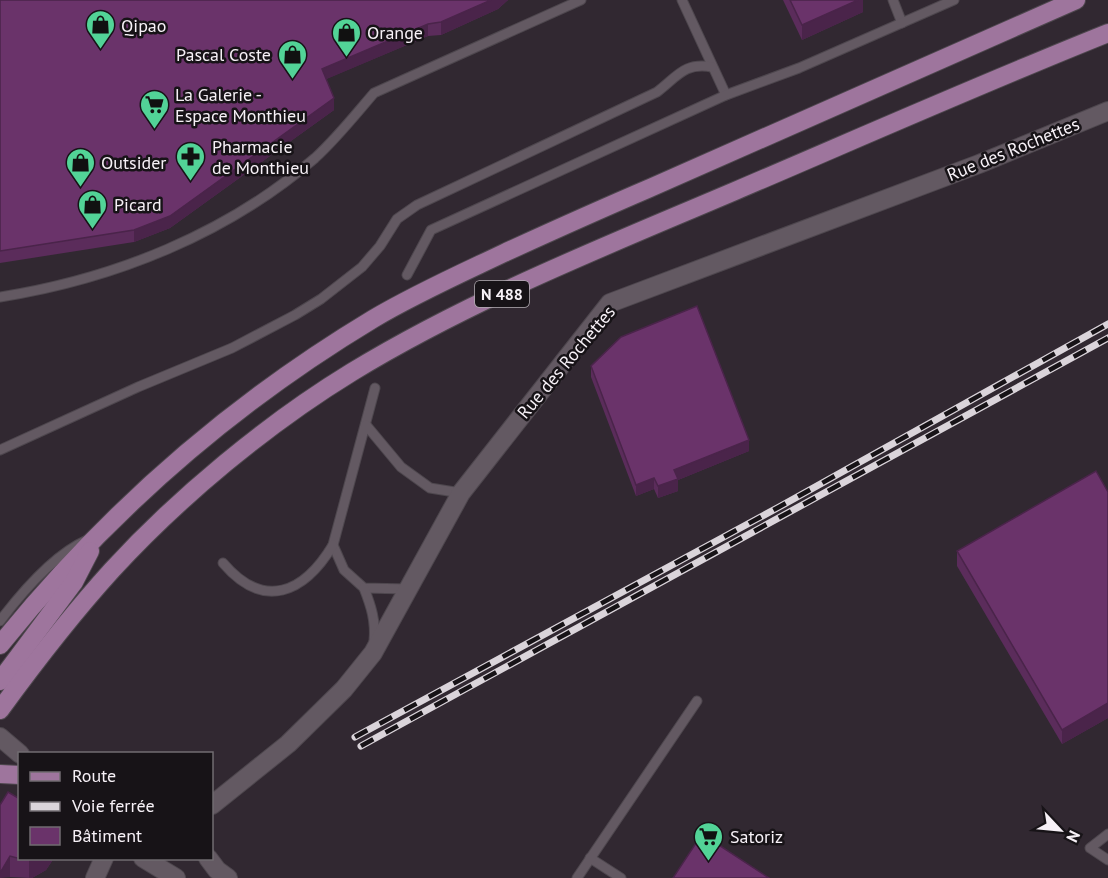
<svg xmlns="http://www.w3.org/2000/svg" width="1108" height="878" font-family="'PT Sans',sans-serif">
	<rect width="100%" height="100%" fill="#312831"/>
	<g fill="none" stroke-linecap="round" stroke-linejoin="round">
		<defs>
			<g id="service">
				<path d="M682 0 726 95"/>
				<path d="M893 0 902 23"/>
				<path d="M407 275 431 230 726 95 799 68 954 0"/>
				<path d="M0 297C114 279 227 234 315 158 336 139 355 115 374 93L581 0"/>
				<path d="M375 388 333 545 344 570 364 588 408 589"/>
				<path d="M366 425 401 467 430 488 461 493"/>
				<path d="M0 450 138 387 232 348 295 315 321 299 362 267 380 246 397 219 417 205 657 92C677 77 684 62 712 67"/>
				<path d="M223 563C264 611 304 593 333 545"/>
				<path d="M364 588C371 606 376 621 374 641"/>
				<path d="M0 621C22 592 53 555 87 540"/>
				<path d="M1108 834 1090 848 1108 860"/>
				<path d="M590 858 621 878"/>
				<path d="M577 878 697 701"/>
			</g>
			<g id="minor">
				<path d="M212 805 288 744 344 689 373 653 461 493 610 303 979 164 1108 111"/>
				<path d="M208 858 217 870 228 878"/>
				<path d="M95 878 104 858"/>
			</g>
			<g id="secondary">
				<path d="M0 737 20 754"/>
				<path d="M143 858 176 878"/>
			</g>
			<g id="primary">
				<path d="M0 645C104 516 230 405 373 319 415 294 460 274 504 253 552 231 601 209 650 188 792 125 934 62 1076 0"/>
				<path d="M0 681 74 582 90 551"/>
				<path d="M0 710C35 662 72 614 112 570 179 497 267 424 352 372 472 299 606 246 735 191 859 138 983 83 1108 33"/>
				<path d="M0 774 20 775"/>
			</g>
		</defs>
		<!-- service casing -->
		<use href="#service" stroke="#4e474e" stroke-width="11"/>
		<!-- minor casing -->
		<use href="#minor" stroke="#4e474e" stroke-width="20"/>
		<!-- secondary casing -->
		<use href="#secondary" stroke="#4e474e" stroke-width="20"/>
		<!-- primary casing -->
		<use href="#primary" stroke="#4e474e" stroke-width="20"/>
		<!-- service -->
		<use href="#service" stroke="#635962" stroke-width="9"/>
		<!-- minor -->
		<use href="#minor" stroke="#635962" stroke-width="18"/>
		<!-- secondary -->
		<use href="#secondary" stroke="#635962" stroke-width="18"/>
		<!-- primary -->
		<use href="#primary" stroke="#9e759d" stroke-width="18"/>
		<defs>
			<g id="rail">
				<path d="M355 737 779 507 1108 324"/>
				<path d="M361 746 1108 338"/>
			</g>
		</defs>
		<!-- rail casing -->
		<use href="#rail" stroke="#dad4da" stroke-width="7"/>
		<!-- rail -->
		<use href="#rail" stroke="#171317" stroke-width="4.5" stroke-dasharray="14" stroke-linecap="butt"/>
	</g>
	<!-- wall -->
	<g fill="#5b2c5b">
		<path d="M0 0H508L498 9 441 35 428 36 326 79 334 110 170 228 134 242 0 263Z"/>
		<path d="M783 0H863V12L802 40Z"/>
		<path d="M591 366 749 451 678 480V491L658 498 654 489 636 496 591 377Z"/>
		<path d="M1108 492V718L1062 744 957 566V551Z"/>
		<path d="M0 805 52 858V861L46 870 32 878 10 877Z"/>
	</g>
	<!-- shaded-wall -->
	<g fill="#4a244a">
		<path d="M491 0H508L498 9 441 35V22Z"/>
		<path d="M858 0H863V12L802 40V25Z"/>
		<path d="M428 24V36L322 81V69Z"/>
		<path d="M334 98V110L170 228 134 242V230Z"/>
		<path d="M749 440V451L678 480V491L658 498V486L674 470Z"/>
		<path d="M654 478V489L636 496V485Z"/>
		<path d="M1108 703V718L1062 744V730Z"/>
		<path d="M10 856V877L0 878V873Z"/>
		<path d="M29 858H52V861L46 870 32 878H29Z"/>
	</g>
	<!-- building -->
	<g fill="#6a336a" stroke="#4a244a" stroke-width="1.5">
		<path d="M0 0H491L441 22 428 24 322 69 334 98 170 216 134 230 0 251Z"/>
		<path d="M790 0H858L802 25Z"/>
		<path d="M697 306 749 440 674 470 678 479 658 486 654 478 636 485 591 366 621 337Z"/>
		<path d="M1096 471 1108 492V703L1062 730 957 551Z"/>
		<path d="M8 792 20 799V858H27L21 859 10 856 0 873V805Z"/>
		<path d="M702 834 769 878H673Z"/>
	</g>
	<!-- icons -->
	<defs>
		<symbol id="shop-pin" viewBox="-11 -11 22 30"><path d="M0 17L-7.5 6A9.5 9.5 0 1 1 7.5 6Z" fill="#52d397" stroke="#171317"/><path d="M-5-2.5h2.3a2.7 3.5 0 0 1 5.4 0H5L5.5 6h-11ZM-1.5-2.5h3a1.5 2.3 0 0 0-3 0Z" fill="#111"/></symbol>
		<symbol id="supermarket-pin" viewBox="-11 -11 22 30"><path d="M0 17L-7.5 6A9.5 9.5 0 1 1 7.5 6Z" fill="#52d397" stroke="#171317"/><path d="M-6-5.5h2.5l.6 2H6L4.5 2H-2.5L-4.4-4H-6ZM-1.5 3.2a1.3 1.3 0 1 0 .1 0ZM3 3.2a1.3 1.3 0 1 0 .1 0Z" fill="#111"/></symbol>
		<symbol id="pharmacy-pin" viewBox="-11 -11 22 30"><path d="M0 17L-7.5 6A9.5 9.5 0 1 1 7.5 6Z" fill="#52d397" stroke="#171317"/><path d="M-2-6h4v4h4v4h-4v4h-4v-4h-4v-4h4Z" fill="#111"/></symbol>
	</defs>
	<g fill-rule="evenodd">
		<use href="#shop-pin" x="84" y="8" width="33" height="45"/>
		<use href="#shop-pin" x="330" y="16" width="33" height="45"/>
		<use href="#shop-pin" x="276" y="38" width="33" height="45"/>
		<use href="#supermarket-pin" x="138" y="88" width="33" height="45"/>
		<use href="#pharmacy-pin" x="174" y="140" width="33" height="45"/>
		<use href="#shop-pin" x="64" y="146" width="33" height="45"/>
		<use href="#shop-pin" x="76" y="188" width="33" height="45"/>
		<use href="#supermarket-pin" x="692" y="820" width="33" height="45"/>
	</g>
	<g text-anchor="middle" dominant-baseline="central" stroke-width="5" stroke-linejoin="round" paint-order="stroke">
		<!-- shield labels -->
		<rect fill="#171317" stroke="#b4aeb4" stroke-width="1.5" x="475" y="281" width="54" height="26" rx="4.5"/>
		<g font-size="16" font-weight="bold" fill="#f7f1f7">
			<text x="502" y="294">N 488</text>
		</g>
		<!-- poi labels -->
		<g font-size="18" fill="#f7f1f7" stroke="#171317" text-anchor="start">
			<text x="121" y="25">Qipao</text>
			<text x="367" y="32">Orange</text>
			<text x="271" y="54" text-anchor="end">Pascal Coste</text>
			<text x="175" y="94">La Galerie -<tspan x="175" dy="21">Espace Monthieu</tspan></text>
			<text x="212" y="146">Pharmacie<tspan x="212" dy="21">de Monthieu</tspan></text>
			<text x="101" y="162">Outsider</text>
			<text x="114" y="204">Picard</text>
			<text x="730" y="836">Satoriz</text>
		</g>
		<!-- street labels -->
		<g font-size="18" fill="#f7f1f7" stroke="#171317">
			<text transform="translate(1013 149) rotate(-22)">Rue des Rochettes</text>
			<text transform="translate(566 362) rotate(-50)">Rue des Rochettes</text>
		</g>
	</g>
	<!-- legend -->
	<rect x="18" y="752" width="195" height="108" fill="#171317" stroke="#716c71" stroke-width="1.5"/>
	<rect x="30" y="772" width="30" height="9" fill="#9e759d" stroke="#716c71" stroke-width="1.5"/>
	<text x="72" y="782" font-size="18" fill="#f7f1f7">Route</text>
	<rect x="30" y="802" width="30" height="9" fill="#dad4da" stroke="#716c71" stroke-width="1.5"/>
	<text x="72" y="812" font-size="18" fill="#f7f1f7">Voie ferrée</text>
	<rect x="30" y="827" width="30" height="18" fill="#6a336a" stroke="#716c71" stroke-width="1.5"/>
	<text x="72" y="842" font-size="18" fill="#f7f1f7">Bâtiment</text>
	<!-- north arrow -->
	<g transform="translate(1060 830) rotate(116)" stroke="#171317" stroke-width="4.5" paint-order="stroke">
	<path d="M0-4.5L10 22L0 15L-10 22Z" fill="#f7f1f7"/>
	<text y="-9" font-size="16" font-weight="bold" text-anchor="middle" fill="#f7f1f7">N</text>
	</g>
</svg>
